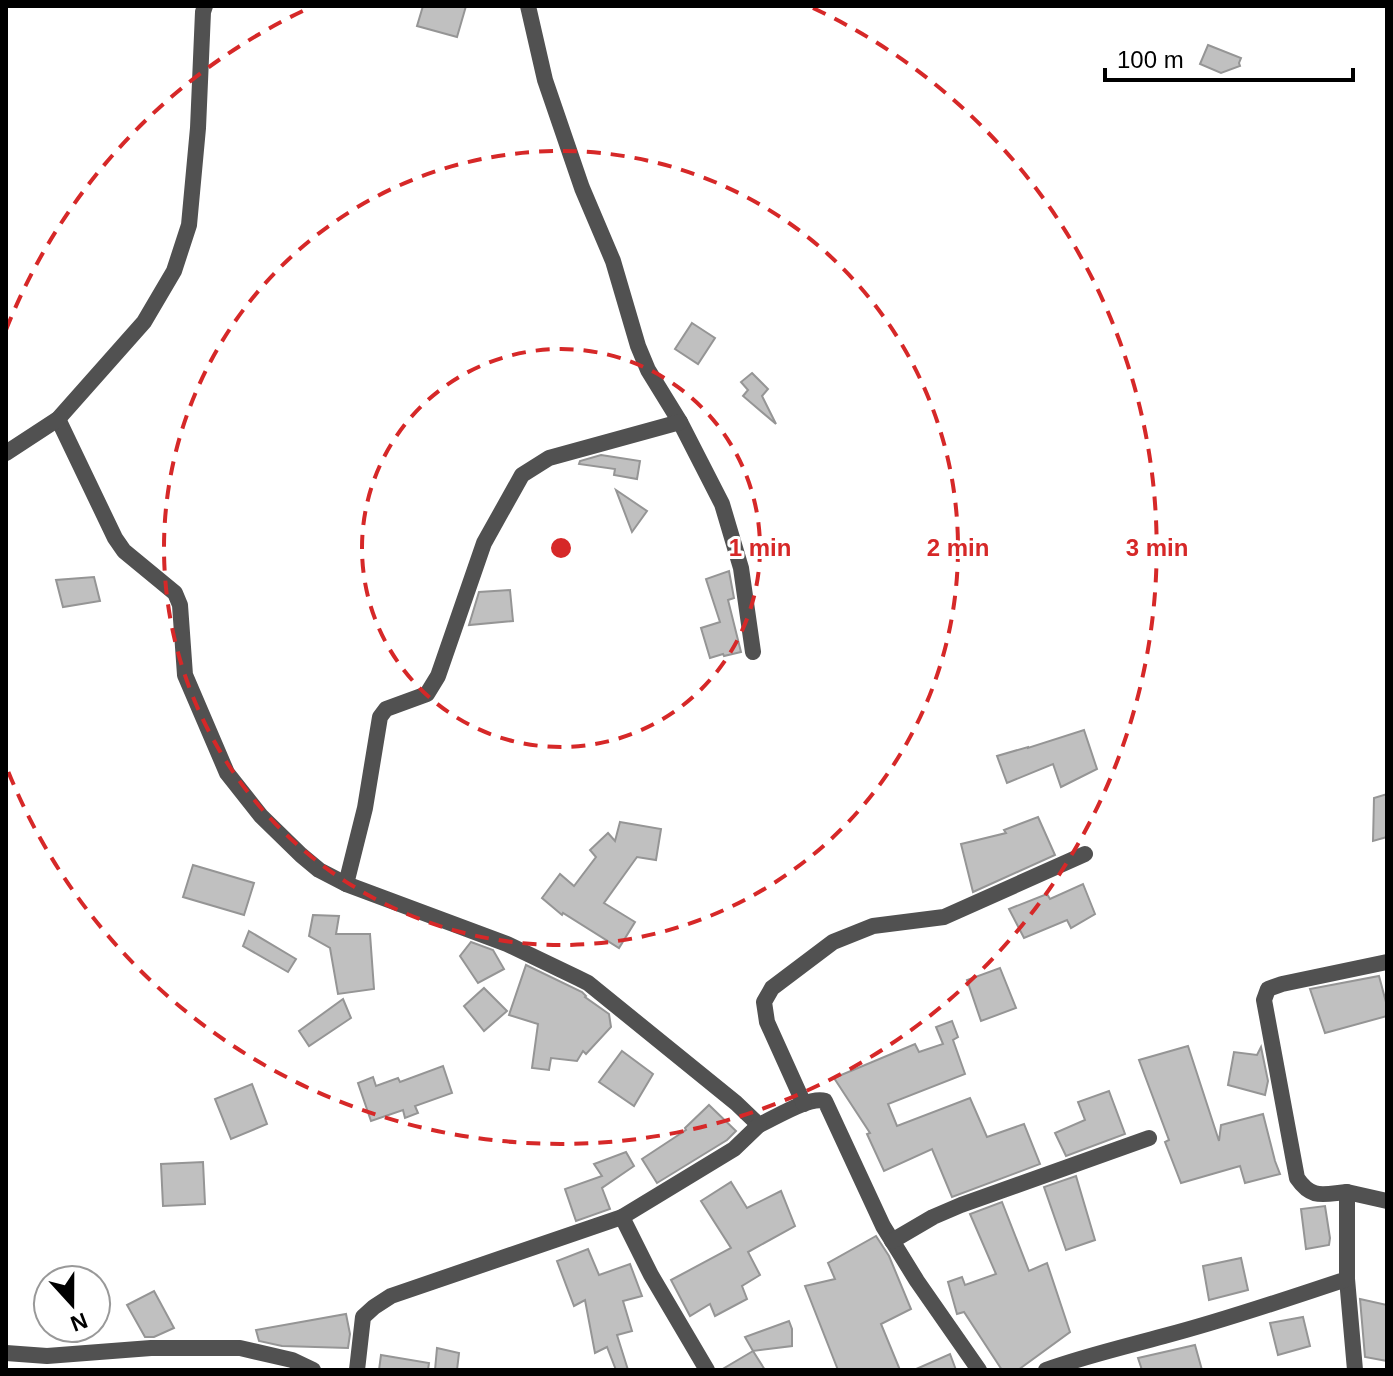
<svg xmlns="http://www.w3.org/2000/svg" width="1393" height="1376" font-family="Arial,sans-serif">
	<rect width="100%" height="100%" fill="#fff"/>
	<!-- building -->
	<g fill="#c0c0c0" stroke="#959595" stroke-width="2">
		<path d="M423 6H466L457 37 417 26Z"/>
		<path d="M1208 45 1241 58 1239 63 1240 66 1221 73 1200 64Z"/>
		<path d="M692 323 715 338 698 364 675 349Z"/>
		<path d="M752 373 768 389 762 396 776 424 743 396 748 390 741 382Z"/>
		<path d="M601 455 640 461 637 479 614 475 615 469 579 464 580 461Z"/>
		<path d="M616 490 647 511 632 532Z"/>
		<path d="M729 571 734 598 728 600 741 652 724 656 723 654 710 658 701 628 720 622 706 579Z"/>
		<path d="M94 577 100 601 63 607 56 580Z"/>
		<path d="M510 590 513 621 469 625 479 592Z"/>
		<path d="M1084 730 1097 769 1061 787 1053 764 1007 783 997 756 1028 747V748Z"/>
		<path d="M1387 794V837L1373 841 1374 798Z"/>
		<path d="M1038 817 1055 855 973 892 961 844 1006 833 1004 830Z"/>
		<path d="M620 822 661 829 656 860 637 857 604 903 635 922 619 948 563 913 562 915 542 898 560 874 574 886 596 857 590 850 608 833 615 841Z"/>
		<path d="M193 865 254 883 244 915 183 897Z"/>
		<path d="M1083 884 1095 914 1071 928 1067 920 1024 938 1009 909 1047 894 1050 899Z"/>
		<path d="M313 915 339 916 336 934H370L374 989 338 994 330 948 309 936Z"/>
		<path d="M249 931 296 959 288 972 243 946Z"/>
		<path d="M471 942 493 950 504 969 478 983 460 956Z"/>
		<path d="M526 965 582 992 586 996 585 997 609 1014 611 1027 586 1054 583 1051 577 1061 551 1058 549 1070 532 1068 538 1024 509 1015Z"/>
		<path d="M1000 968 1016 1008 981 1021 967 980Z"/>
		<path d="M1379 976 1387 1006V1016L1325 1033 1310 989Z"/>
		<path d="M484 988 507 1011 484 1031 464 1006Z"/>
		<path d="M343 999 351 1018 309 1046 299 1031Z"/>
		<path d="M952 1021 958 1037 953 1040 965 1074 888 1104 897 1126 970 1098 987 1137 1024 1124 1040 1164 952 1197 932 1149 884 1171 867 1134 870 1133 834 1078 915 1044 919 1052 943 1044 936 1027Z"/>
		<path d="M1188 1046 1219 1141 1221 1125 1263 1114 1275 1161 1280 1174 1245 1183 1240 1166 1181 1183 1165 1142 1169 1140 1139 1060Z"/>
		<path d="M1261 1047 1268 1081 1265 1095 1228 1085 1234 1052 1257 1055Z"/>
		<path d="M622 1051 653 1074 634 1106 599 1082Z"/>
		<path d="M443 1066 452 1093 415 1106 418 1113 405 1118 403 1110 371 1121 358 1083 373 1077 376 1086 398 1078 400 1082Z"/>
		<path d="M252 1084 267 1124 231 1139 215 1099Z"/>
		<path d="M1109 1091 1125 1134 1066 1156 1055 1133 1085 1120 1078 1102Z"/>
		<path d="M709 1105 736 1131 727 1140 657 1183 642 1159 686 1130 685 1128Z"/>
		<path d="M626 1152 634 1166 602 1188 610 1209 576 1221 565 1189 602 1176 594 1164Z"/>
		<path d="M203 1162 205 1204 163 1206 161 1164Z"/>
		<path d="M1076 1176 1095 1240 1066 1250 1044 1187Z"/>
		<path d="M731 1182 747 1208 781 1191 795 1226 748 1252 760 1275 742 1286 747 1299 715 1316 710 1304 690 1316 671 1280 731 1248 701 1201Z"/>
		<path d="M1002 1202 1029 1271 1047 1263 1070 1332 1018 1370H1002L964 1312 957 1314 948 1282 962 1277 965 1285 996 1274 970 1214Z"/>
		<path d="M1325 1206 1330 1238 1329 1245 1306 1249 1301 1209Z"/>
		<path d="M876 1236 889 1256 911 1309 881 1324 900 1370H838L805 1286 835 1279 828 1263Z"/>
		<path d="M588 1249 599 1275 630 1264 642 1296 623 1301 632 1331 617 1335 628 1370H616L607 1347 595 1353 585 1300 574 1306 557 1261Z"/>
		<path d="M1241 1258 1248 1290 1209 1300 1203 1266Z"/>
		<path d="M154 1291 174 1328 154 1337H145L127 1305Z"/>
		<path d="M1360 1299 1387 1305V1361L1365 1357Z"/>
		<path d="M346 1314 350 1334 348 1348 282 1346 259 1341 256 1330Z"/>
		<path d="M1303 1317 1310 1346 1278 1355 1270 1323Z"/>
		<path d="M789 1321 792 1329V1346L753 1351 745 1337Z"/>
		<path d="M1195 1345 1202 1370H1142L1138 1358Z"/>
		<path d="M437 1348 459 1353 457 1370H435Z"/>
		<path d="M753 1351 765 1370H721Z"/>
		<path d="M950 1354 956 1370H914Z"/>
		<path d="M381 1355 429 1363 428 1370H379Z"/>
	</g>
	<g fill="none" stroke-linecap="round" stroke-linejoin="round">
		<!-- minor -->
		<g stroke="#515151" stroke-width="16">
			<path d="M528 6 545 80 582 188 613 261 638 346 648 370 680 422 722 504 741 568 753 652"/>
			<path d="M58 419 115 538 124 551 175 593 180 605 185 675 227 773 261 816 301 855 319 870 346 884 507 944 578 978 588 983 736 1103 759 1125C775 1118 809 1096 825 1101L883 1226 917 1281 979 1370"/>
			<path d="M6 453 58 419 144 322 174 271 189 225 198 128 203 12 205 6"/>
			<path d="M346 884 365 808 380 717 386 709 427 694 438 676 484 543 522 475 549 458 680 422"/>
			<path d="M804 1104 767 1022 764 1002 772 988 833 942 873 926 944 917 1085 854"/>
			<path d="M1347 1192C1323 1194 1312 1200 1297 1178L1264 1000 1268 989 1282 984 1387 962"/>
			<path d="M892 1241 933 1217 961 1205 1149 1138"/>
			<path d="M1347 1279 1355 1370"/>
			<path d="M6 1353 47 1356 151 1348H240L292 1360 313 1370"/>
			<path d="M357 1370 363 1317 374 1307 391 1296 622 1217"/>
			<path d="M707 1370 651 1275 622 1217 734 1149 759 1125"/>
			<path d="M1046 1370C1085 1356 1124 1347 1164 1336 1226 1320 1286 1299 1347 1279V1192L1387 1201"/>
		</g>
	</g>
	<!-- distance rings -->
	<g fill="none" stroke="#d62828" stroke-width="4" stroke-dasharray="14 10">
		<circle cx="561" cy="548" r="199"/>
		<circle cx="561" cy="548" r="397"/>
		<path d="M6 330A596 596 0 0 1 309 8M813 8A596 596 0 1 1 6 766"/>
	</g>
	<circle cx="561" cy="548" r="12" fill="#d62828" stroke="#fff" stroke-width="4"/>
	<g font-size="24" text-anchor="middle" font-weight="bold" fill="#d62828" stroke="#fff" stroke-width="6" stroke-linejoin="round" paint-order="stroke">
		<text x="760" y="556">1 min</text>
		<text x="958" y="556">2 min</text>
		<text x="1157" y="556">3 min</text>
	</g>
	<!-- border -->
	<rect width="1393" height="1376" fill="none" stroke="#000000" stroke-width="16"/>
	<!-- north arrow -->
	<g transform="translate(72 1304) rotate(159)"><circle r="38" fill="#ffffff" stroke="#999999" stroke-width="2"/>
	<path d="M0-6L14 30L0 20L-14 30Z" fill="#000000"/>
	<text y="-12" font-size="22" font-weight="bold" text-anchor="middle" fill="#000000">N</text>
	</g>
	<!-- scale -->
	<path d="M1105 68v12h248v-12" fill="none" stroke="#000000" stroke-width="4"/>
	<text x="1117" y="68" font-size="24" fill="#000000" stroke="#ffffff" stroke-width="6" paint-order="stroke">100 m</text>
</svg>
